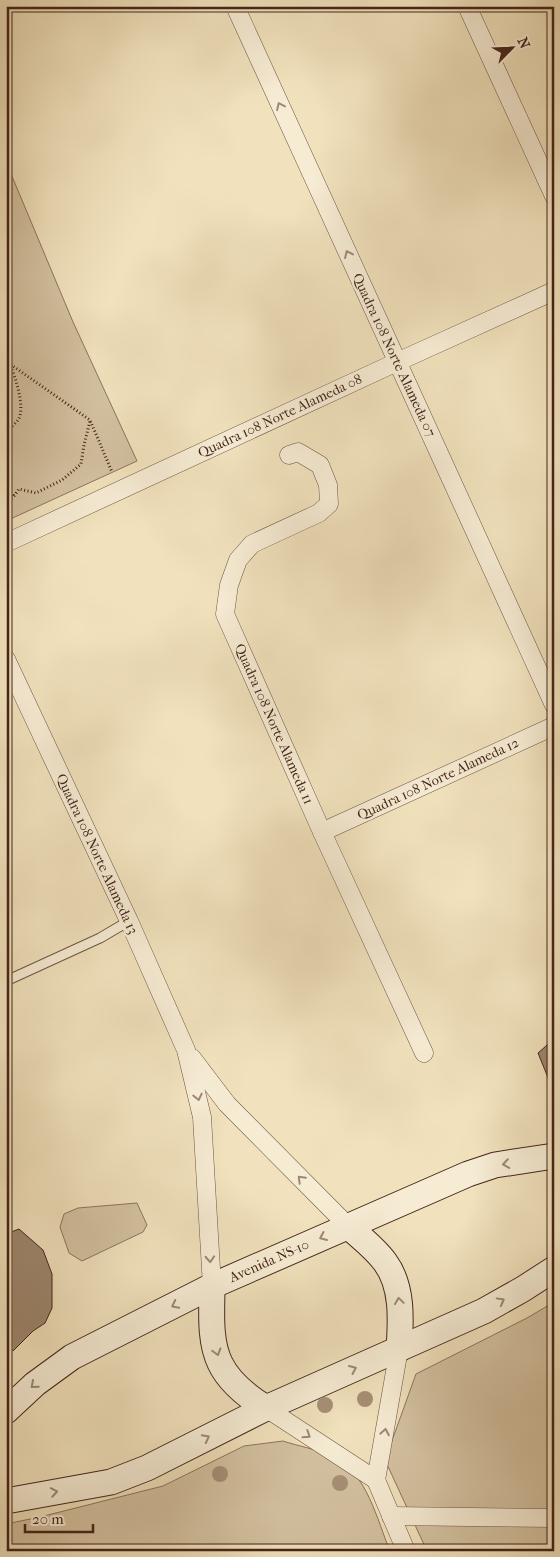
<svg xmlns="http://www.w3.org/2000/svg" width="560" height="1557" font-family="'IM FELL French Canon',serif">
	<rect width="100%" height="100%" fill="#f1e2bd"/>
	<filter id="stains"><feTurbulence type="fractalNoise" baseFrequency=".004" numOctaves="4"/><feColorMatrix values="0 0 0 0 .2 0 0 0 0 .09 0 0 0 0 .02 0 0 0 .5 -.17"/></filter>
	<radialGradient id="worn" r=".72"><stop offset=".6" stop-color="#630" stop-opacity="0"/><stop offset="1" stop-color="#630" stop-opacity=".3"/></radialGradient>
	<!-- green -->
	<g fill="#d4c2a1" stroke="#8c745e">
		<path d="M6 162 73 322 137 461 6 521Z"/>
		<path d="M137 1203 147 1225 143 1232 82 1261 69 1253 60 1227 64 1214 78 1208Z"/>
		<path d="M554 1302V1551H427L385 1460 416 1374 527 1318Z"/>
		<path d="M283 1441C298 1446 320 1450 334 1457 367 1473 377 1520 390 1551H6V1524L40 1517 163 1486 244 1446Z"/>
	</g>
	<!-- building -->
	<g fill="#9e876f" stroke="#44251a">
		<path d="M554 1039V1078L549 1080 538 1053Z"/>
		<path d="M19 1229 43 1250 52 1274V1308L45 1323 33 1331 13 1351 6 1344V1234Z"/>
	</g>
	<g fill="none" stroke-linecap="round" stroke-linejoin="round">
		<defs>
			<path id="lane" d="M6 981 100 938 129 921"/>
			<g id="street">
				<path d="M235 6 554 705"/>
				<path d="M467 6 554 196"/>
				<path d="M289 455 298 452 320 465 328 485 329 504 319 513 252 544 238 560 229 585 225 614 322 832 424 1053"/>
				<path d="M6 543 397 362 554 291"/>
				<path d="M6 659 129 921 186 1050 202 1117 212 1286"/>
				<path d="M322 832 554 726"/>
				<path d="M192 1058 227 1104 348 1226"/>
				<path d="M266 1408 376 1480"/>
				<path d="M376 1480 399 1349"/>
				<path d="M376 1480 406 1551"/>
				<path d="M391 1516 554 1518"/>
			</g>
			<g id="secondary">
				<path d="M348 1226C360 1237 375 1248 385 1262 403 1286 401 1320 399 1349"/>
				<path d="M212 1286C212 1311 209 1340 220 1363 229 1382 248 1397 266 1408"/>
				<path d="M6 1411 35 1384 72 1357 212 1286 468 1174 495 1165 554 1156"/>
				<path d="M6 1501 111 1482 147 1468 266 1408 484 1311 523 1289 554 1269"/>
			</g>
		</defs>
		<!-- lane casing -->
		<use href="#lane" stroke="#6f5443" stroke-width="11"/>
		<!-- street casing -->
		<use href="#street" stroke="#6f5443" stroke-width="19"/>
		<!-- secondary casing -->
		<use href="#secondary" stroke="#44251a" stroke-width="27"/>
		<!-- path -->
		<g stroke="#44251a" stroke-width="3" stroke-dasharray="1 2.5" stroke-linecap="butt">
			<path d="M6 330 10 364 90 420 112 472"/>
			<path d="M6 362 10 364C15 377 26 408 18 420 15 424 10 428 6 432"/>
			<path d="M6 487 14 496"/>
			<path d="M6 503 14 496 19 489 36 493 62 480 81 464 84 445 90 421"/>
		</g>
		<!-- lane -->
		<use href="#lane" stroke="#f6ecd4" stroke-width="9"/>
		<!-- street -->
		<use href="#street" stroke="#f6ecd4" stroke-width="18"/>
		<!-- secondary -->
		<use href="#secondary" stroke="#f6ecd4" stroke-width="25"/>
	</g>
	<!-- trees -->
	<g fill="#a69076">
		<circle cx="365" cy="1399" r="8"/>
		<circle cx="325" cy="1405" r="8"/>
		<circle cx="220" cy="1474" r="8"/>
		<circle cx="340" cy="1483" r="8"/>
	</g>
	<!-- one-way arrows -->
	<defs><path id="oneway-chevron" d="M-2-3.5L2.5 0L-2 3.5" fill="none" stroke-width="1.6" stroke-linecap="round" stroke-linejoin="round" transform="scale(1.25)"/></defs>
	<g stroke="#9d8877">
		<use href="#oneway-chevron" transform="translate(280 106) rotate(-115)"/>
		<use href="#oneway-chevron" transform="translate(348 254) rotate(-115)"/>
		<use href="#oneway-chevron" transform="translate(198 1097) rotate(77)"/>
		<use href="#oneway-chevron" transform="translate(506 1164) rotate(171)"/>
		<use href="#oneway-chevron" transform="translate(301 1179) rotate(-135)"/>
		<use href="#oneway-chevron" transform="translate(323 1237) rotate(156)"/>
		<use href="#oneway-chevron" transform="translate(210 1259) rotate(87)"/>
		<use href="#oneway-chevron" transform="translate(399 1301) rotate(-98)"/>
		<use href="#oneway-chevron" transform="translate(501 1301) rotate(-29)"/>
		<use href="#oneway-chevron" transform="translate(175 1305) rotate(153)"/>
		<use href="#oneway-chevron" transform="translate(217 1352) rotate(74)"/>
		<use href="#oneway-chevron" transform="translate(353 1369) rotate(-24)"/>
		<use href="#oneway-chevron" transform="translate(34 1385) rotate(139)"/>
		<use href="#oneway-chevron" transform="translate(385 1432) rotate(-80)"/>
		<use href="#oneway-chevron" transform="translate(307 1435) rotate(33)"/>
		<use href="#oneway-chevron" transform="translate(206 1438) rotate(-27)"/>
		<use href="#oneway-chevron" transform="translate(54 1492) rotate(-10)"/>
	</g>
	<g text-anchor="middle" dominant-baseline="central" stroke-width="4.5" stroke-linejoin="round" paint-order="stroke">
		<!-- street labels -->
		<g font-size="14" fill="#44251a" stroke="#f6ecd4">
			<text transform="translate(394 355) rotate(65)">Quadra 108 Norte Alameda 07</text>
			<text transform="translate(280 416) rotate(-25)">Quadra 108 Norte Alameda 08</text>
			<text transform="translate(274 724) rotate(66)">Quadra 108 Norte Alameda 11</text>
			<text transform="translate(438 779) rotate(-25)">Quadra 108 Norte Alameda 12</text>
			<text transform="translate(97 854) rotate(65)">Quadra 108 Norte Alameda 13</text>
			<text transform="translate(269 1261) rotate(-24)">Avenida NS-10</text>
		</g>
	</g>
	<!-- margin -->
	<rect width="560" height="1557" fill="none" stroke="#f1e2bd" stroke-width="25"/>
	<rect x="8" y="8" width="545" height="1542" fill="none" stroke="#44251a" stroke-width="2.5"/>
	<rect x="12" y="12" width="535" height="1532" fill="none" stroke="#44251a"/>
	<!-- north arrow -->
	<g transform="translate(512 48) rotate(66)" stroke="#f6ecd4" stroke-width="4" paint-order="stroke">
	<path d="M0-4L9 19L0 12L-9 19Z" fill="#44251a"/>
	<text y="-8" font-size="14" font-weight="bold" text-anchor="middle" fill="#44251a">N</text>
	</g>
	<!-- scale -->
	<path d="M25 1524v8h68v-8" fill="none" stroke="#44251a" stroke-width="2.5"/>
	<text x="32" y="1524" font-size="15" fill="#44251a" stroke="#f6ecd4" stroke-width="4" paint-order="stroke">20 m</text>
	<rect width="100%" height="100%" filter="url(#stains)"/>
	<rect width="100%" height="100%" fill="url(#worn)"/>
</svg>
